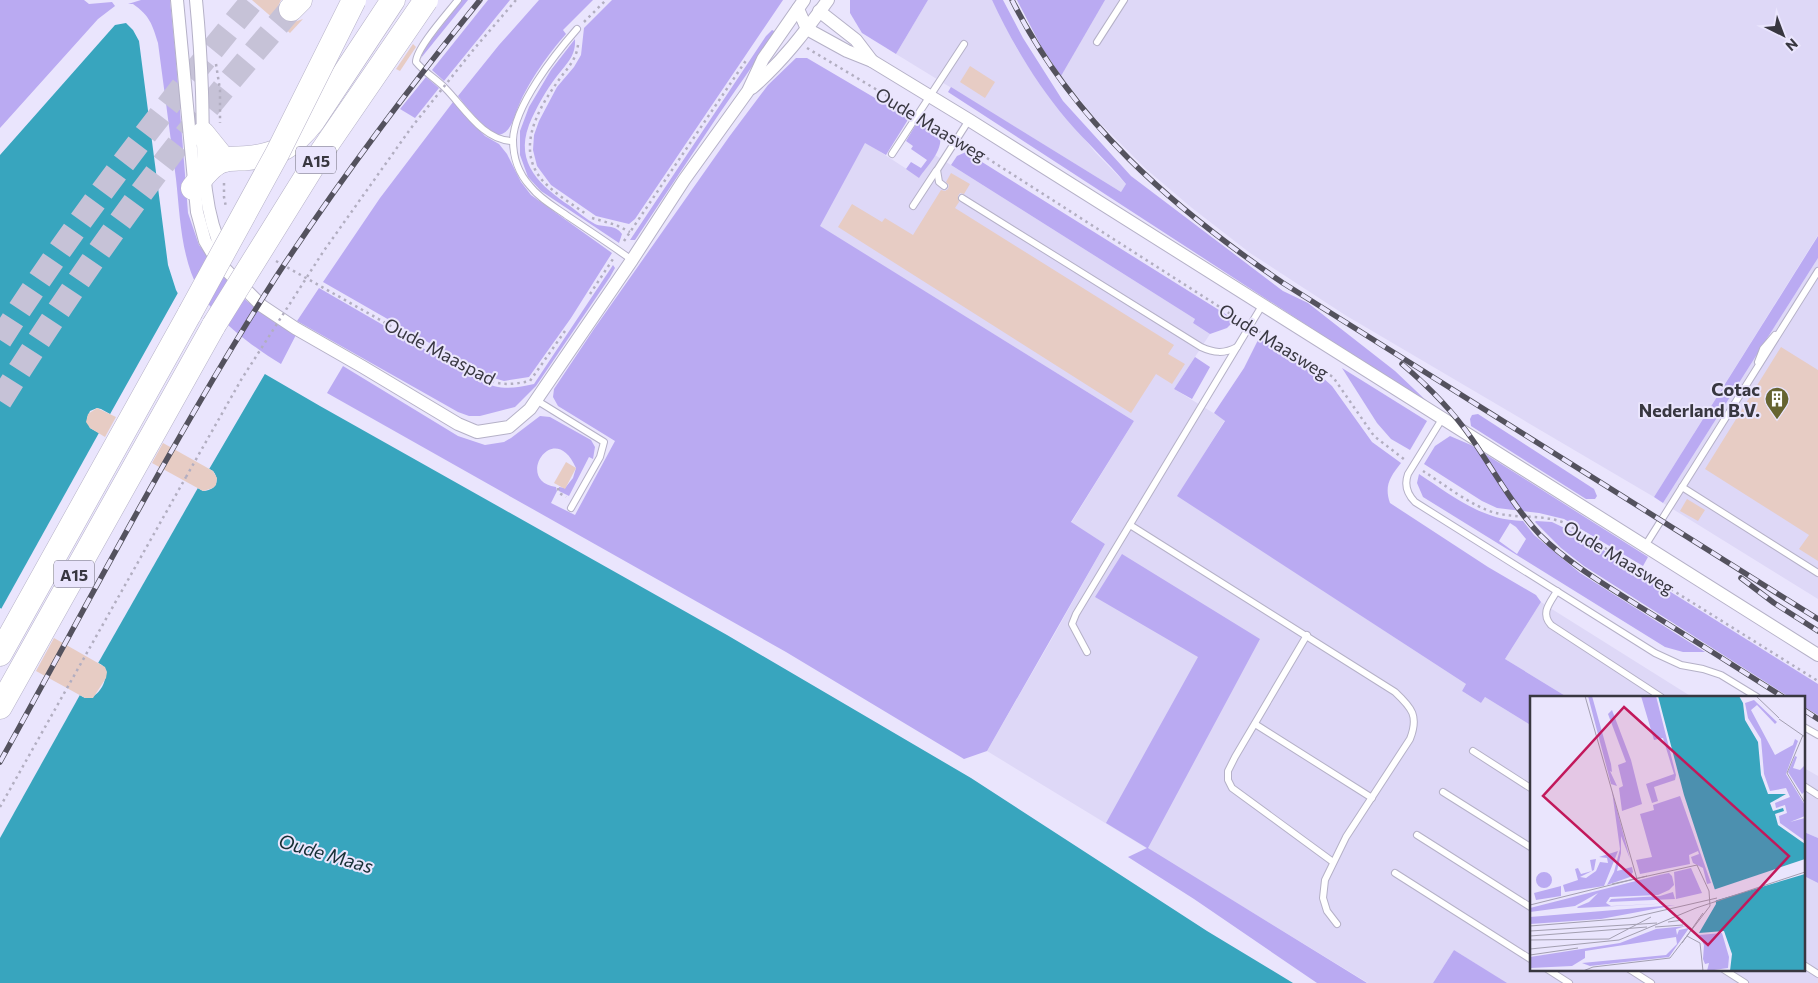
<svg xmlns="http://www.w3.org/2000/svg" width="1818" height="983" font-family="Commissioner,sans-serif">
	<rect width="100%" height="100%" fill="#eae5fd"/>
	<!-- built -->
	<g fill="#ded8f7">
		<path d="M928 0H992L1016 47 1039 83 1095 152 1126 184 1121 192 896 54Z"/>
		<path d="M1017 0H1818V235L1654 497 1345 315 1250 253 1192 208 1146 169 1095 118 1061 76 1041 46Z"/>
		<path d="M865 142 919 177 935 155 1195 319 1193 323 1210 334 1174 389 1225 420 1178 496 1466 684 1462 691 1465 693 1481 703 1485 697 1532 726V969H1804V876L1818 883V983H1506L1454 950 1433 983H1368L987 751 1054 635 1105 544 1071 523 1134 421 819 226Z"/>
		<path d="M1818 258V599L1663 503Z"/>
		<path d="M1541 602 1547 606 1692 697H1567L1505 659Z"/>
		<path d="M1804 768 1818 776V838L1804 832Z"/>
	</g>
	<!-- green -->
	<g fill="#baaaf2" fill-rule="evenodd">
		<path d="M0 0H84L89 4 112 2 115 6 98 19 0 128Z"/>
		<path d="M141 0H170L176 59 188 213 199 245 236 292 248 302 298 331 281 364C253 347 215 319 199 290 181 258 180 215 176 179 170 134 164 88 158 43 152 24 150 16 133 4H128Z"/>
		<path d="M462 0H468L421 58 424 49Z"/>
		<path d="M488 0H510L444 81 432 70Z"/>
		<path d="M539 0H593L563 30 566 34C549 53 529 81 519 105 514 116 512 132 499 135 485 130 467 108 458 96L499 45Z"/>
		<path d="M612 0H783L635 219 629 224 596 216 551 185 537 166 533 150 534 135 539 121 557 87 574 67 581 55 584 28Z"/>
		<path d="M850 0H928L896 54 862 33 850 13Z"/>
		<path d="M992 0H1003L1023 38 1063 101 1131 176 1283 291 1308 303 1395 371 1434 408 948 92 951 87 1121 192 1126 184C1108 162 1086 142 1067 120 1036 83 1012 43 992 0Z"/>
		<path d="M1017 0H1105L1061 76 1041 46Z"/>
		<path d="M772 30 776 32 719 114 635 240H630L766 36Z"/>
		<path d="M575 39C576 56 567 63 557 76 546 90 536 108 529 125 514 164 542 187 570 206 578 212 586 219 595 224 605 228 615 224 622 234L619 243 541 191 528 177 520 155V131L529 107 551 70Z"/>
		<path d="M796 58H807L909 118 886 155 865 143 820 226 1134 421 1071 522 1105 544 987 751 964 759 786 652 327 393 343 366 458 436 485 445 504 442 511 438 540 416 550 417 591 440 595 447 593 459 589 457 569 496 559 491V487L565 488 573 478 576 468C554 417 513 481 556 487L557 491 551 503 575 515 615 441 558 406 553 397 554 389 594 329 729 137 768 85Z"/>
		<path d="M426 77 439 88 415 118 400 109Z"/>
		<path d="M453 102 485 136 499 144 507 154 521 182 531 195 612 253 571 318 529 377 504 381 487 376 323 282 380 198Z"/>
		<path d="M918 121 940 136C943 151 927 166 919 178L906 169 911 162 921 168 927 160 911 149 913 146 906 141Z"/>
		<path d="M966 152 1235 320 1227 328 1210 334 1193 323 1195 319 951 165 957 156Z"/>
		<path d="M1818 236V258L1663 503 1654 497Z"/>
		<path d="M613 265 615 268 610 277 536 386 515 407 480 416H469L458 412 297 321 319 288 480 381C500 390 512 389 534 384Z"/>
		<path d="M1259 338 1322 377 1332 386 1372 442 1401 463C1390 477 1384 486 1390 503L1488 567 1536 595 1541 602 1505 659 1567 697H1532V726L1485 697 1481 703 1462 691 1466 684 1177 496 1225 421 1214 413 1244 368Z"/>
		<path d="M1195 357 1210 367 1192 399 1174 389Z"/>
		<path d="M1342 368 1427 421 1410 450 1391 439 1377 423Z"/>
		<path d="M1478 414 1594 489 1597 496 1595 499H1586L1471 426 1470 419 1472 415Z"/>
		<path d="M1450 436 1471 445 1648 557 1643 566 1564 519 1539 513 1497 508 1482 501 1424 464 1435 446Z"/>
		<path d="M1419 474C1453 496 1481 520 1523 521L1534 535 1580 573 1705 652H1683L1665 647 1423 497 1417 483ZM1510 523 1516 527 1526 539 1517 554 1499 541Z"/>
		<path d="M1536 521 1552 522 1581 536 1818 684V715L1804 707V697H1789L1584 566 1561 548 1535 522Z"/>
		<path d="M1122 554 1260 639 1148 848 1367 983H1317L1194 899 1128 857 1147 848 1106 823 1198 657 1095 597Z"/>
		<path d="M1804 832 1818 838V883L1804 876Z"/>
		<path d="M1454 950 1507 983H1433Z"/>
	</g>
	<!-- water -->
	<path fill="#38a5be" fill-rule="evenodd" d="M126 23 133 30 139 41 168 265 176 290 188 312 206 331 258 370 320 406 727 635 971 778 1207 931 1293 983H0V651L85 698C99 700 112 675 102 665L0 608V155L115 25ZM97 408 101 409 213 471C221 481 215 491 203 491L90 428 87 418 90 411Z"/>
	<!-- pier -->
	<g fill="#eae5fd">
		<path d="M179 291 190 311 207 329 266 372 208 471 109 416Z"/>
		<path d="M100 431 199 486 97 665 0 611Z"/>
		<path d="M0 648 81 693 0 838Z"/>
	</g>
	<!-- building -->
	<g fill="#e7ccc4">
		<path d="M252 0H281L278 6V12L282 19 287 22H294L303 19 290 33Z"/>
		<path d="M413 44 416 47 400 71 396 69Z"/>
		<path d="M970 66 995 82 985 98 960 82Z"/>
		<path d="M951 173 970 184 964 194 960 193 958 196 959 202 955 208 1174 345 1168 354 1185 364 1172 384 1156 374 1131 413 838 227 852 204 882 222 885 218 913 235 941 190 945 191 948 189 949 185 946 182Z"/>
		<path d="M1781 347 1818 370V561L1799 549 1809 535 1705 469Z"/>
		<path d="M97 408 116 417 105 437 90 428 86 422 88 414Z"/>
		<path d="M163 443 213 471 217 478 216 485 213 488 203 491 152 463Z"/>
		<path d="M566 462 576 468 565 489 554 483Z"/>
		<path d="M1687 499 1705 510 1698 521 1680 511Z"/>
		<path d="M54 638 105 667 107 672 106 678 93 698H85L36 671Z"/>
	</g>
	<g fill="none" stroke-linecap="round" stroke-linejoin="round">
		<!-- highway-tunnel -->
		<g stroke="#c6c2d7" stroke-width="24" stroke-dasharray="24 12" stroke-linecap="butt">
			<path d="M0 340C76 220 163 109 253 0"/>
			<path d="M0 401C66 296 136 194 215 99 240 68 266 39 291 9"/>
		</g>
		<defs>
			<g id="lane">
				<path d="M458 0C448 13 416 48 416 62 424 72 436 79 445 88 464 107 483 141 513 141"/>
				<path d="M577 29C555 54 514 106 513 140 513 157 519 174 530 186 540 199 555 207 569 217 590 231 611 245 632 260"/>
				<path d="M1097 42 1124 0"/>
				<path d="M892 154 964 44"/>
				<path d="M944 186 939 182 937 170 969 120"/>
				<path d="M962 198 1201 347C1214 353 1224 354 1237 347"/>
				<path d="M913 206 936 171"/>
				<path d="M1758 362 1763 349 1775 335"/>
				<path d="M536 400 604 442 600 457 571 508"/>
				<path d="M1442 419 1408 474C1404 485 1407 494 1415 502L1655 653 1681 665 1703 669 1721 675 1757 697"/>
				<path d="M1682 487 1818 573"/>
				<path d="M1130 525 1395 692C1412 708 1419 716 1410 739L1346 837 1325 880 1323 898 1327 911 1337 924"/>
				<path d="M1645 546 1818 271"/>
				<path d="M1557 591C1550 603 1540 613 1551 625L1661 697"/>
				<path d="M1307 635 1235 757 1228 771V780L1232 788 1333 862"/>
				<path d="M1087 652 1072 624 1076 614 1263 304"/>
				<path d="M1255 724 1372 798"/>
				<path d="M1804 727 1818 735"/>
				<path d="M1473 751 1532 789"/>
				<path d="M1804 786 1818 795"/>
				<path d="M1443 792 1532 848"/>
				<path d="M1417 835 1532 908"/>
				<path d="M1395 873 1532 960"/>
				<path d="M1804 965 1818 974"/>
				<path d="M1547 969 1569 983"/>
				<path d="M1629 969 1651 983"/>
				<path d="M1723 969 1745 983"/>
			</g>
			<g id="street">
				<path d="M177 0 197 212 205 241 217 261 262 306 295 328 363 367 458 424 477 432 509 427 530 409 632 260 684 180 748 91 763 59 804 0"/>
				<path d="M196 0C199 31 201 61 202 92 204 147 199 204 224 254"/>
				<path d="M798 9 807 29 847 51 872 61 969 120 1818 655"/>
				<path d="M819 11 856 40 872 61"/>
				<path d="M752 88C782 62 805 32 828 0"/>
			</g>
			<g id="highway">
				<path d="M291 9 300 0"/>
				<path d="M203 134 224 160"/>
				<path d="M193 188C201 179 212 162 225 160 232 158 240 159 248 158 279 155 294 145 313 121L393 0"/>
				<path d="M0 654 190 313"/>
				<path d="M0 707 214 325"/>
			</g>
		</defs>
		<!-- lane casing -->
		<use href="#lane" stroke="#b5b1c7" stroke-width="8"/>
		<!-- street casing -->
		<use href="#street" stroke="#b5b1c7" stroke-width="14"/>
		<!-- highway casing -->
		<use href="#highway" stroke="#b5b1c7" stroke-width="25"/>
		<!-- path -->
		<g stroke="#b2aec1" stroke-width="2.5" stroke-dasharray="2.5 4" stroke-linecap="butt">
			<path d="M584 22 606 0"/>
			<path d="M578 45C576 62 565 70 556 84 536 112 516 151 543 181 555 194 572 204 586 214"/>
			<path d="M807 48 909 109"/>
			<path d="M216 64 220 90V123"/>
			<path d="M927 120 948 133"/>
			<path d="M965 144 1240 320"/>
			<path d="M224 183V197L226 207"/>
			<path d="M592 218 616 225 630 232"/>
			<path d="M624 241 747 59"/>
			<path d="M276 261 481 377C500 386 510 385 530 381L565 331"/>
			<path d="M590 294 613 259"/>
			<path d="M1258 331 1333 377 1374 436 1405 460"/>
			<path d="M1423 471C1444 484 1472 507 1496 513 1519 519 1543 514 1565 523L1818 681"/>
			<path d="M558 488 559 493 566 497"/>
			<path d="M0 807 186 477"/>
		</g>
		<!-- lane -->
		<use href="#lane" stroke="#fff" stroke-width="6"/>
		<!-- street -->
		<use href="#street" stroke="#fff" stroke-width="12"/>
		<!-- highway -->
		<use href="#highway" stroke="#fff" stroke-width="24"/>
		<defs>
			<g id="rail">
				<path d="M1012 0C1072 121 1173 208 1283 283L1818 619"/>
				<path d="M1402 364C1428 386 1452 410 1472 439 1494 471 1513 506 1540 535 1569 564 1607 586 1642 608 1689 637 1736 667 1783 697"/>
				<path d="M1741 578 1774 603 1818 631"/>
				<path d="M1804 710 1818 719"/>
				<path d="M0 762C90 600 176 433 276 277 339 181 408 89 480 0"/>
			</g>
		</defs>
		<!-- rail casing -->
		<use href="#rail" stroke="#54525e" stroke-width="5.5"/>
		<!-- rail -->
		<use href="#rail" stroke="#eae5fd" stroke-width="4" stroke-dasharray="11" stroke-linecap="butt"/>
		<defs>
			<g id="highway-bridge">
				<path d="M190 313 277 154 354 0"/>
				<path d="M214 325 319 156 426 0"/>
			</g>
		</defs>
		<!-- highway-bridge casing -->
		<use href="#highway-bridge" stroke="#b5b1c7" stroke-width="25" stroke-linecap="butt"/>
		<!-- path-bridge -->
		<path stroke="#b2aec1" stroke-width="2.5" stroke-dasharray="2.5 4" stroke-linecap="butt" d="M186 477 241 380 323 252 411 128 474 49 516 0"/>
		<!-- highway-bridge -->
		<use href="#highway-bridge" stroke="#fff" stroke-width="24"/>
	</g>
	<!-- icons -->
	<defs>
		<symbol id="building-pin" viewBox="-11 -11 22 30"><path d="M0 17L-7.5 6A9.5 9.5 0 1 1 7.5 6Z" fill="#666431" stroke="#eae5fd"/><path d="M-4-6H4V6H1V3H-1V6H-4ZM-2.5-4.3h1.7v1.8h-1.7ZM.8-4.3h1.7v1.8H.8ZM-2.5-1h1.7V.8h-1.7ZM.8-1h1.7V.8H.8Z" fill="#fff"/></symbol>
	</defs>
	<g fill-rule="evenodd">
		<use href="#building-pin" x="1763" y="385" width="28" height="38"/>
	</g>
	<g text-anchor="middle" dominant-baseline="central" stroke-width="4" stroke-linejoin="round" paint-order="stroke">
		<!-- shield labels -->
		<g fill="#eae5fd" stroke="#6d6b79" stroke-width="1">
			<rect x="296" y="146.5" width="40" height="27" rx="4"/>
			<rect x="54" y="560.5" width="40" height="27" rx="4"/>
		</g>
		<g font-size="16" font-weight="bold" fill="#383740">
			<text x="316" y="160">A15</text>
			<text x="74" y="574">A15</text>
		</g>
		<!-- street labels -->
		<g font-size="18" fill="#383740" stroke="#eae5fd">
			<text transform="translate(931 124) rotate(31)">Oude Maasweg</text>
			<text transform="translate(1274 341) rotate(32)">Oude Maasweg</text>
			<text transform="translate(440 351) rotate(28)">Oude Maaspad</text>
			<text transform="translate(1619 557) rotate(31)">Oude Maasweg</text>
		</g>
		<!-- poi labels -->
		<g font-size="18" font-weight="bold" fill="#383740" stroke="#eae5fd" text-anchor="end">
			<text x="1760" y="389">Cotac<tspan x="1760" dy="21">Nederland B.V.</tspan></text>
		</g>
		<!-- water labels -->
		<g font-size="19" font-style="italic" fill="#172f35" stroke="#eae5fd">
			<text transform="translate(326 853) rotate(16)">Oude Maas</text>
		</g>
	</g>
	<!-- overview -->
	<g transform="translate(1530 696)">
		<rect width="275" height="275" fill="#eae5fd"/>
		<path d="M58 0H62L81 68 82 76 80 75 87 90 81 88ZM111 0H126L146 79 145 84 124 91 128 105 122 107 116 88 144 78 133 42 124 44ZM224 4 247 26 245 28 227 9 221 14 245 59 263 49 265 43 268 45 256 78 275 109V120L260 126 275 122V145L250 127 249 120 257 117 255 109 246 112 245 107 260 101 256 92 240 95 234 78 231 43 218 22 215 7ZM82 14 101 64 112 108 92 115 89 92 93 90 88 69 96 66 78 18ZM265 60 267 61 263 72 270 74 275 69V95L272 98 258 76ZM82 95 100 163 91 140V157L87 175 102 171 103 176 100 181 77 189 84 176 90 153ZM150 100 181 187 177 188 173 172 163 167 161 161 169 158 168 155 159 159 160 168 110 178 106 164 122 161 110 118 124 114 123 109ZM88 155 74 190 35 196 33 189 48 184 45 173 48 172 51 178 62 175 60 164 66 163 64 174 50 181 56 182 66 175 70 166 78 167 77 162 69 161ZM161 172 172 197 146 203 144 176ZM6 184a8 8 0 1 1 16 0a8 8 0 1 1-16 0ZM141 176 130 179 139 177 142 180 144 189 139 194 128 199 80 201 76 207 81 210 145 207 48 212 47 211 59 206 68 197 45 210 0 216V212ZM31 190V200L6 204 4 197ZM143 196 145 203 79 206 81 203 130 200ZM145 209 71 223 0 228V221ZM156 230 146 233 147 239 149 234 159 232 139 261 60 270 52 267 136 259 147 248 146 241 55 255V262L42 270 0 272V261L90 247 126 233ZM192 237 199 261 198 272 177 275 179 267 175 268 173 263 174 249 169 239Z" fill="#baaaf2"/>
		<path d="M128 0H209L213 7 215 24 228 46 231 79 238 98H256L240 107 243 115 253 112 254 115 245 118 248 129 275 148V275H200L202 258 194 235 169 237 186 208 185 194 154 99Z" fill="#38a5be"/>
		<path d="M275 163V178L184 205 183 194Z" fill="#eae5fd"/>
		<path fill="none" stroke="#a39fb1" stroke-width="1" d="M55 0 107 183M226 0 249 22M249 23 275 41M273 39 257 77 275 107M0 209 117 180M138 226 153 224M0 230 100 222 187 202M125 231 153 229M0 235 127 227M0 240 117 231M157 240 170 247 173 275M0 244 79 243 121 221M152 247 173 217M0 253 89 244 166 212 275 176M0 259 48 252M53 275 63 271 140 262 180 210 179 195 167 169 82 188"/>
		<path fill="#c2185b" fill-opacity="0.15" stroke="#c2185b" stroke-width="2.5" d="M94 11 259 160 178 249 13 100Z"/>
		<rect width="275" height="275" fill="none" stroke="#383740" stroke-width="2.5"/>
	</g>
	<!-- north arrow -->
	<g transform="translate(1783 35) rotate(138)" stroke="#eae5fd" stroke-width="4" paint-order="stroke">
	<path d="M0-4L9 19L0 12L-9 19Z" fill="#383740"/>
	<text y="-8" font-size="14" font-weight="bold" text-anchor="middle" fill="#383740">N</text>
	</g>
</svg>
